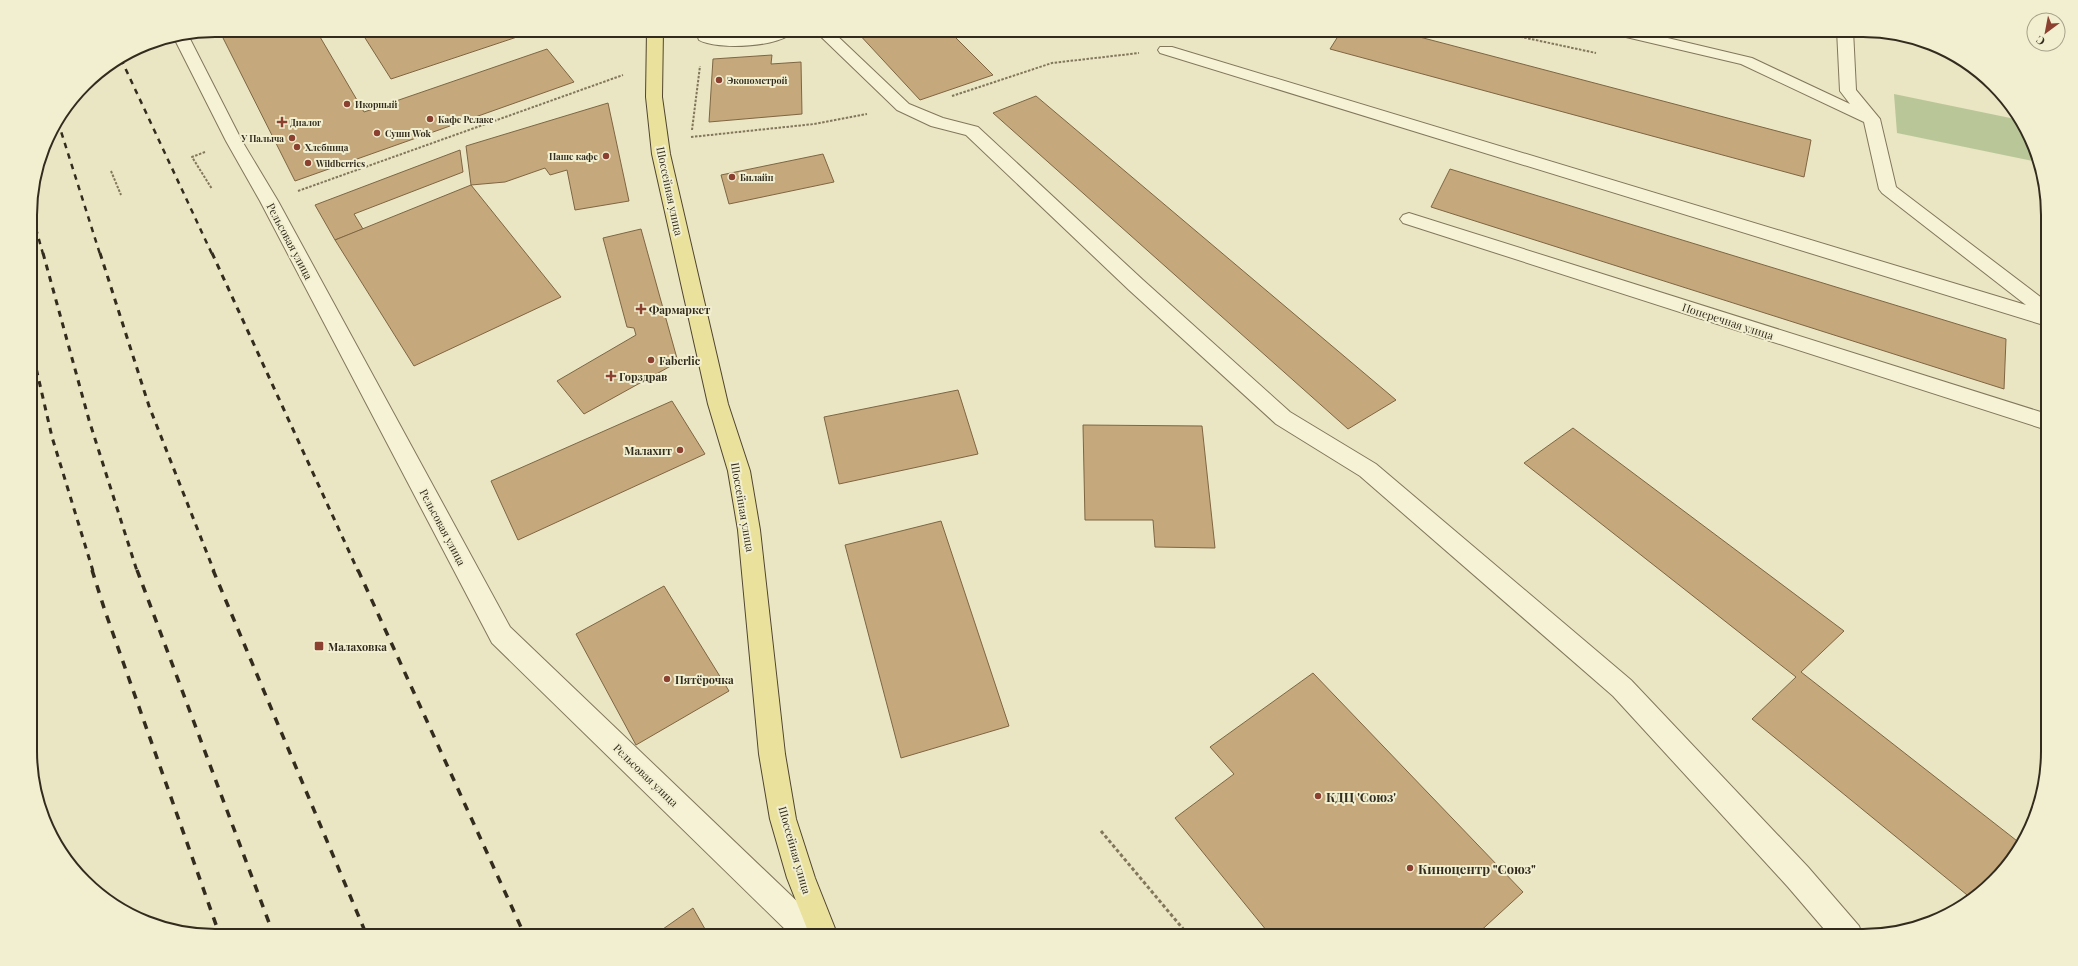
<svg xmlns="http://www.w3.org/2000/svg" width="2078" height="966" font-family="'Playfair Display',serif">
	<rect width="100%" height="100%" fill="#eae5c3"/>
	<!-- green -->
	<path fill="#b9c798" d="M1894 94 2020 120 2034 145 2038 162 1897 133Z"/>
	<!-- building -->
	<g fill="#c5a87b" stroke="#7f6643">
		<path d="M219 30H316L364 112 547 49 574 82 295 181Z"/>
		<path d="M360 30H538L391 79Z"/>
		<path d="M863 30H948L993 75 920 100 857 32Z"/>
		<path d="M1342 30H1393L1811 140 1804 177 1330 49Z"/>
		<path d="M772 55 771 64 801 62 802 114 709 122 713 59Z"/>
		<path d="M1036 96 1396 400 1348 429 993 113Z"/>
		<path d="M608 103 629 201 575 210 567 170 550 175 545 168 505 182 471 185 466 146Z"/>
		<path d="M460 150 463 172 354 214 363 229 335 240 315 205Z"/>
		<path d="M823 154 834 182 729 204 721 175Z"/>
		<path d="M1450 169 2006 339 2004 389 1431 207Z"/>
		<path d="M471 185 561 297 414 366 335 240Z"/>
		<path d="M641 229 678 362 584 414 557 381 636 335 634 328 627 327 603 238Z"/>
		<path d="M958 390 978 454 839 484 824 417Z"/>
		<path d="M672 401 705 454 518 540 491 481Z"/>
		<path d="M1083 425 1202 426 1215 548 1155 547 1153 520H1085Z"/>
		<path d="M1573 428 1844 631 1801 672 2021 844 2010 864 1972 899 1752 719 1796 677 1524 463Z"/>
		<path d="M941 521 1009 726 901 758 845 545Z"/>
		<path d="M664 586 729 691 636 745 576 634Z"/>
		<path d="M1313 673 1523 892 1475 936H1271L1175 818 1234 774 1210 747Z"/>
		<path d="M693 908 709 936H653Z"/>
	</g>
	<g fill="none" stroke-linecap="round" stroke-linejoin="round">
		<defs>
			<g id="minor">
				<path d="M695 30H711V35L714 36 751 35 777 30H795C782 48 716 50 699 40Z"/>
				<path d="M814 30H831L909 104 943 118 978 127 1143 280 1290 412 1376 464 1631 680 1808 867 1859 926 1863 936H1830L1788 887 1613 696 1360 476 1276 424 1129 290 966 135 931 126 897 110Z"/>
				<path d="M1606 30H1634L1752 58 1850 104 1840 91 1837 30H1853L1856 90 1880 119 1896 187 2047 302V326L1160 53 1158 50 1160 47H1172L2026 305 1882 193 1879 189 1864 122 1741 64 1609 33Z"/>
				<path d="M188 35 242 141 278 201 510 627 823 926 827 936H792L492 643 260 201 226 141 174 38Z"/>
				<path d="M1409 213 2047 414V430L1403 223 1400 219 1403 215Z"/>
			</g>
			<path id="major" d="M647 30H663L662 97 670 154 728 404 750 471 760 530 785 754 796 819 815 878 838 936H810L787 878 770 819 759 754 738 530 728 471 708 404 652 154 646 97Z"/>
		</defs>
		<!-- minor casing -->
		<use href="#minor" stroke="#82775b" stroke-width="2"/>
		<!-- major casing -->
		<use href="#major" stroke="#50452f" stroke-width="2"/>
		<!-- path-far1 -->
		<g stroke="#82775b" stroke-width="2" stroke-dasharray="2.5 1.5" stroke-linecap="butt">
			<path d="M1489 30 1596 53"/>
			<path d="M1208 32 1214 30"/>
			<path d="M952 96 1052 63 1139 53"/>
			<path d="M692 130 700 66"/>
			<path d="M691 137 814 124 867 114"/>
			<path d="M205 152 192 157 212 189"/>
			<path d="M111 171 121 195"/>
			<path d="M298 191 623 75"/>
		</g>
		<!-- path -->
		<path stroke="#82775b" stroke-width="3" stroke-dasharray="3.5 2.5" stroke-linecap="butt" d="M1101 831 1189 936"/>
		<!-- minor -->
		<use href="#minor" fill="#f6f2d5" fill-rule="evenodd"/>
		<!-- major -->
		<use href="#major" fill="#eae19d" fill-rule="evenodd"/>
		<!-- rail-far2 -->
		<g stroke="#332c1e" stroke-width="2.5" stroke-dasharray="5.5 5.5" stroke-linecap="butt">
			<path d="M121 59 212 254"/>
			<path d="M58 122 100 254"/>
			<path d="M30 207 43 254"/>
		</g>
		<!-- rail-far1 -->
		<g stroke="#332c1e" stroke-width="3" stroke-dasharray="6 6" stroke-linecap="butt">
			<path d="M43 253 89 420 137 571"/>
			<path d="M100 253 149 406 214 571"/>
			<path d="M212 253 358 571"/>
			<path d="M31 346 52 437 93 571"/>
		</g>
		<!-- rail -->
		<g stroke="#332c1e" stroke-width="3.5" stroke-dasharray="8 8" stroke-linecap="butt">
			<path d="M92 570 105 611 220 936"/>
			<path d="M137 570 274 936"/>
			<path d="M213 570 367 936"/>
			<path d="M358 570 525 936"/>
		</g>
	</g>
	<!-- markers -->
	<g fill="#8c4030" stroke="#f2efd1" stroke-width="1.5">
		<circle cx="719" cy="80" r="4"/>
		<circle cx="347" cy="104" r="4"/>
		<circle cx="430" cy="119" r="4"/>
		<path d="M280 116h4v4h4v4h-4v4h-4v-4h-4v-4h4z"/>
		<circle cx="377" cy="133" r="4"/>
		<circle cx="292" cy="138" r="4"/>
		<circle cx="297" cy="147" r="4"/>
		<circle cx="606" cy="156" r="4"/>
		<circle cx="308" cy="163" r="4"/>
		<circle cx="732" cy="177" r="4"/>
		<path d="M639 303h4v4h4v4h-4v4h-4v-4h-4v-4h4z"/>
		<circle cx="651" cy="360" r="4"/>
		<path d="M609 370h4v4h4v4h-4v4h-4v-4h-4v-4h4z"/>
		<circle cx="680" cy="450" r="4"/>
		<rect x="314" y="641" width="10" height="10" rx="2"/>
		<circle cx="667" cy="679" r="4"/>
		<circle cx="1318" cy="796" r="4"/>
		<circle cx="1410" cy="868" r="4"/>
	</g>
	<g text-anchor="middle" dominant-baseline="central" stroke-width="4" stroke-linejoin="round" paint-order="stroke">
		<!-- far-poi labels -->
		<g font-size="9" font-weight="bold" fill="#332c1e" stroke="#f2efd1" text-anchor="start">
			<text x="727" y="80">Экономстрой</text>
			<text x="355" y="104">Икорный</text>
			<text x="438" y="119">Кафе Релакс</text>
			<text x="290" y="122">Диалог</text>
			<text x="385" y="133">Суши Wok</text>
			<text x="284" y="138" text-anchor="end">У Палыча</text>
			<text x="305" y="147">Хлебница</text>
			<text x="598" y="156" text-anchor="end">Наше кафе</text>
			<text x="316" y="163">Wildberries</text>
			<text x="740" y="177">Билайн</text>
		</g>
		<!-- street labels -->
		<g font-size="11" fill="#332c1e" stroke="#f2efd1">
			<text transform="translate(670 191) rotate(78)">Шоссейная улица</text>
			<text transform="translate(290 241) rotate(62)">Рельсовая улица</text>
			<text transform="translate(1728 321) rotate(18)">Поперечная улица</text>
			<text transform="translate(743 507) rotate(80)">Шоссейная улица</text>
			<text transform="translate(443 527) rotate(62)">Рельсовая улица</text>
			<text transform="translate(646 775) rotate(44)">Рельсовая улица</text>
			<text transform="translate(795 850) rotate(74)">Шоссейная улица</text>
		</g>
		<!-- poi labels -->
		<g font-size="11" font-weight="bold" fill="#332c1e" stroke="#f2efd1" text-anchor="start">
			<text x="649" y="309">Фармаркет</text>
			<text x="659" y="360">Faberlic</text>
			<text x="619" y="376">Горздрав</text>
			<text x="672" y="450" text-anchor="end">Малахит</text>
			<text x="328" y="646">Малаховка</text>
			<text x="675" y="679">Пятёрочка</text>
		</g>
		<!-- near-poi labels -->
		<g font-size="13" font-weight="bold" fill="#332c1e" stroke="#f2efd1" text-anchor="start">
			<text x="1326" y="796">КДЦ 'Союз'</text>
			<text x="1418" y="868">Киноцентр "Союз"</text>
		</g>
	</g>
	<!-- crop -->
	<path d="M0 0H2078V966H0ZM215 37H1863A178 178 0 0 1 2041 215V751A178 178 0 0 1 1863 929H215A178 178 0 0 1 37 751V215A178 178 0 0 1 215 37Z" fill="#f2efd1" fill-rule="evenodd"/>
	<path fill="none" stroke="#332c1e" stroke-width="2" d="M215 37H1863A178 178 0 0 1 2041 215V751A178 178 0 0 1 1863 929H215A178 178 0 0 1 37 751V215A178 178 0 0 1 215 37Z"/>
	<!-- north arrow -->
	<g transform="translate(2046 32) rotate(212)"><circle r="19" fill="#f2efd1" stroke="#a6a189"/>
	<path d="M0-3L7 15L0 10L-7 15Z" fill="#8c4030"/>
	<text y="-6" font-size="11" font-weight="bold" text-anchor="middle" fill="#332c1e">С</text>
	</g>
</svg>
